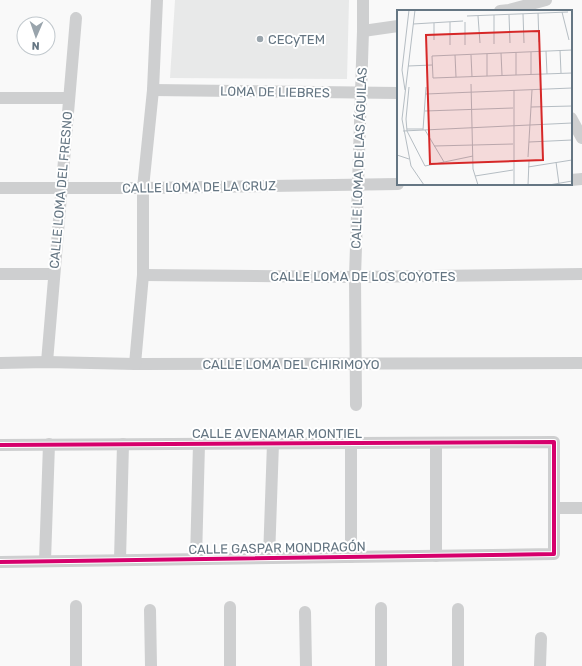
<svg xmlns="http://www.w3.org/2000/svg" width="582" height="666" font-family="Rubik,sans-serif">
	<rect width="100%" height="100%" fill="#f9f9f9"/>
	<!-- built -->
	<path fill="#e8e9e9" d="M175 0H349L347 79 170 78Z"/>
	<g fill="none" stroke-linecap="round" stroke-linejoin="round">
		<!-- minor -->
		<g stroke="#cecfd0" stroke-width="12">
			<path d="M500 11 509 10 546 0"/>
			<path d="M363 31 398 26"/>
			<path d="M153 90 398 93"/>
			<path d="M0 98H69"/>
			<path d="M571 118 582 138"/>
			<path d="M571 180 582 179"/>
			<path d="M0 188H143L398 184"/>
			<path d="M0 274H54"/>
			<path d="M143 275 355 277 582 274"/>
			<path d="M47 362 76 18"/>
			<path d="M0 363 47 362 135 364 582 363"/>
			<path d="M135 364 143 275V188L153 90 157 0"/>
			<path d="M356 405 355 277 363 31V0"/>
			<path d="M351 443V557"/>
			<path d="M0 445 554 442V554L0 562"/>
			<path d="M554 508H582"/>
			<path d="M436 556V443"/>
			<path d="M269 558 273 443"/>
			<path d="M196 559 199 444"/>
			<path d="M120 560 123 444"/>
			<path d="M45 561 49 444"/>
			<path d="M76 606V666"/>
			<path d="M150 610 151 666"/>
			<path d="M305 612 306 666"/>
			<path d="M230 666V607"/>
			<path d="M381 666V608"/>
			<path d="M458 666V609"/>
			<path d="M540 666 541 638"/>
		</g>
		<defs>
			<path id="cycleway" d="M0 445 554 442V554L0 562"/>
		</defs>
		<!-- cycleway casing -->
		<use href="#cycleway" stroke="#fff" stroke-width="6"/>
		<!-- cycleway -->
		<use href="#cycleway" stroke="#d6006c" stroke-width="4"/>
	</g>
	<!-- markers -->
	<circle fill="#99a4ac" stroke="#fff" stroke-width="1.5" cx="260" cy="39" r="4"/>
	<g text-anchor="middle" dominant-baseline="central" stroke-width="4" stroke-linejoin="round" paint-order="stroke">
		<!-- poi labels -->
		<g font-size="13" fill="#657683" stroke="#fff" text-anchor="start">
			<text x="268" y="39">CECyTEM</text>
		</g>
		<!-- street labels -->
		<g font-size="13" fill="#657683" stroke="#fff">
			<text transform="translate(275 92) rotate(1)">LOMA DE LIEBRES</text>
			<text transform="translate(359 158) rotate(-88)">CALLE LOMA DE LAS ÁGUILAS</text>
			<text transform="translate(199 187) rotate(-1)">CALLE LOMA DE LA CRUZ</text>
			<text transform="translate(61 190) rotate(-85)">CALLE LOMA DEL FRESNO</text>
			<text x="363" y="276">CALLE LOMA DE LOS COYOTES</text>
			<text x="291" y="364">CALLE LOMA DEL CHIRIMOYO</text>
			<text x="277" y="433">CALLE AVENAMAR MONTIEL</text>
			<text transform="translate(277 548) rotate(-1)">CALLE GASPAR MONDRAGÓN</text>
		</g>
	</g>
	<!-- overview -->
	<g transform="translate(397 10)">
		<rect width="175" height="175" fill="#f9f9f9"/>
		<path fill="none" stroke="#b5bdc3" stroke-width="1" d="M18 0 5 109 14 156 27 175M165 2 172 30M141 3 142 32M126 4 127 33M97 5V34M112 5 113 33M70 6 171 2M81 6 83 33M53 12V35M68 12V35M16 14 66 11M37 30V13M163 40 164 63M175 40 35 46 36 68 175 63M149 41 150 64M119 42V65M104 43 105 65M58 45 59 67M74 45 75 67M11 56 35 55M134 64V42M90 66V44M74 74 76 159 81 175M12 77 9 109 10 121 28 156 76 146M8 80 5 60 12 0M29 84 175 78M134 97 175 96M28 101 116 98M10 119H26M26 120 29 77M28 120 47 152M6 121 175 113M132 132 175 130M37 136 116 134M0 145 12 149M131 147 135 80M159 152 162 174M131 157 175 150M78 166 116 160M117 175V80M131 175 132 151M152 175 175 171"/>
		<path fill="#d62828" fill-opacity="0.15" stroke="#d62828" stroke-width="2" d="M142 21 146 150 33 154 29 25Z"/>
		<rect width="175" height="175" fill="none" stroke="#657683" stroke-width="2"/>
	</g>
	<!-- north arrow -->
	<g transform="translate(36 36) rotate(182)"><circle r="19" fill="#ffffff" stroke="#c1c8cd"/>
	<path d="M0-3L7 15L0 10L-7 15Z" fill="#99a4ac"/>
	<text y="-6" font-size="11" font-weight="bold" text-anchor="middle" fill="#657683">N</text>
	</g>
</svg>
